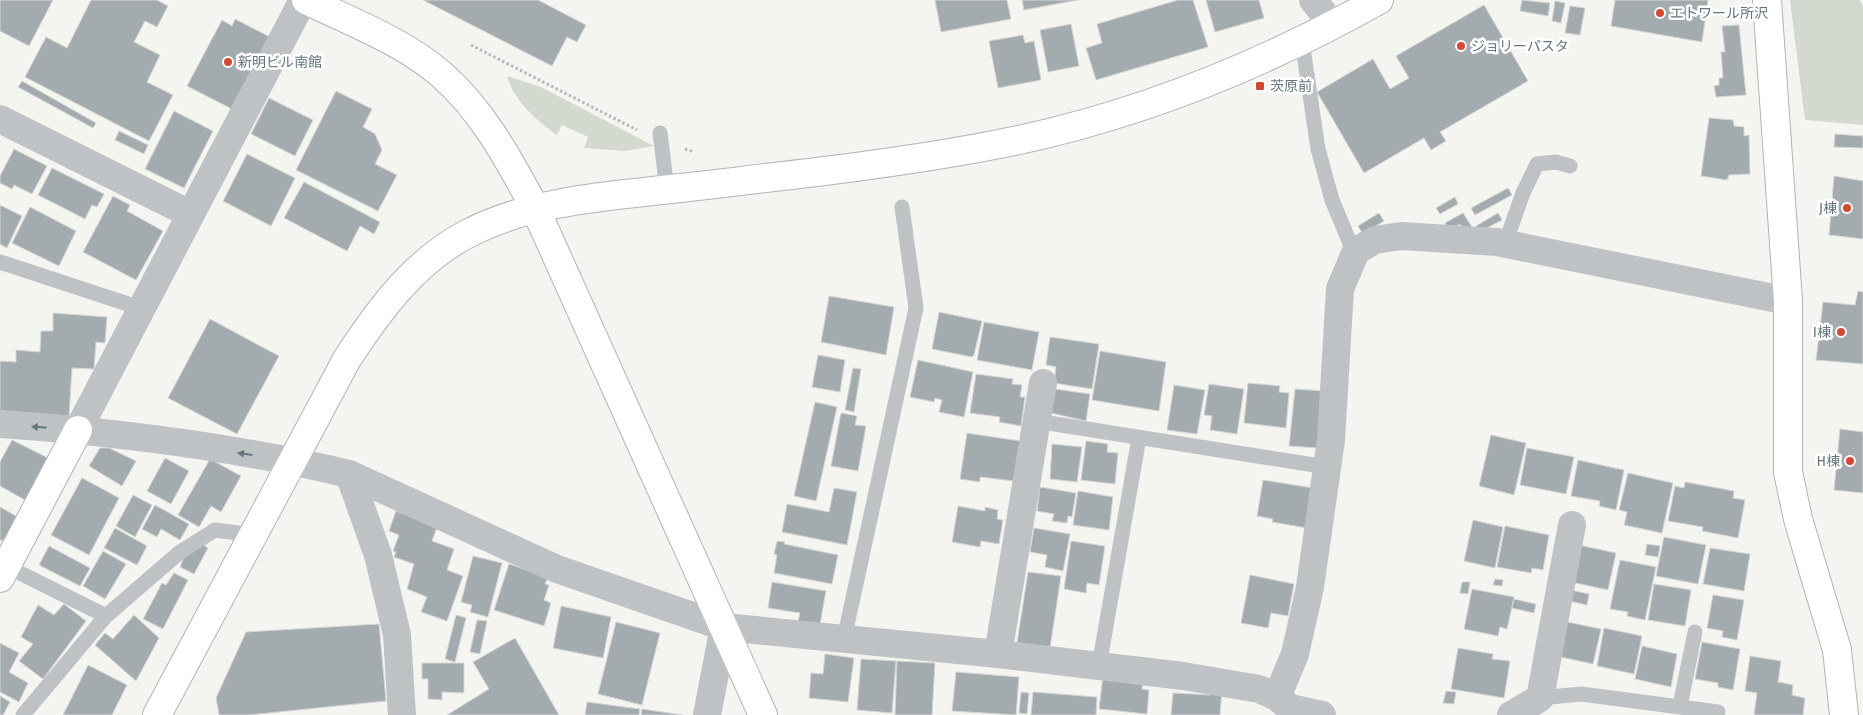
<svg xmlns="http://www.w3.org/2000/svg" width="1863" height="715" font-family="'Fira Sans','Noto Sans JP',sans-serif">
	<rect width="100%" height="100%" fill="#f4f4f1"/>
	<!-- green -->
	<g fill="#d4d9d0">
		<path d="M1790 0H1860L1863 7V125L1805 120Z"/>
		<path d="M507 76 541 87 654 146 625 151 584 148 588 137 562 125 557 135C538 122 513 100 507 76Z"/>
	</g>
	<!-- building -->
	<g fill="#a4abaf" stroke="#d5d5d4">
		<path d="M0 0H53L29 46 0 31Z"/>
		<path d="M91 0H157L168 6 157 27 145 21 134 42 160 55 147 82 173 95 149 141 25 77 46 37 67 48Z"/>
		<path d="M423 0H538L586 25 577 42 567 37 552 66Z"/>
		<path d="M935 0H1007L1011 19 941 32Z"/>
		<path d="M1022 0H1078L1024 10Z"/>
		<path d="M1178 0H1193L1208 47 1096 80 1086 48 1102 43 1097 24Z"/>
		<path d="M1206 0H1259L1264 18 1215 32Z"/>
		<path d="M1522 0 1550 3 1548 16 1520 11Z"/>
		<path d="M1615 0H1708L1702 42 1611 26Z"/>
		<path d="M1555 1 1565 3 1561 23 1552 21Z"/>
		<path d="M1484 5 1528 81 1440 132 1446 141 1431 150 1424 138 1364 173 1317 92 1373 59 1390 89 1409 78 1396 56Z"/>
		<path d="M1570 6 1585 8 1580 35 1565 33Z"/>
		<path d="M235 19 270 37 232 109 187 86 222 20 232 26Z"/>
		<path d="M1071 24 1079 66 1048 72 1040 30Z"/>
		<path d="M1739 25 1746 95 1716 97 1714 86 1719 85V78H1723L1721 52H1725L1722 26Z"/>
		<path d="M1023 35 1025 43 1034 41 1041 80 998 88 989 41Z"/>
		<path d="M22 81 96 123 93 128 18 87Z"/>
		<path d="M336 91 372 109 363 127 375 134 382 150 375 164 397 175 378 211 296 170Z"/>
		<path d="M269 98 313 120 295 156 251 134Z"/>
		<path d="M174 111 213 131 184 188 145 169Z"/>
		<path d="M1709 118 1733 120 1734 126 1744 127V136L1749 135 1750 174 1729 175 1727 180 1701 176Z"/>
		<path d="M119 131 148 145 144 154 115 140Z"/>
		<path d="M1835 134 1863 136V148L1834 147Z"/>
		<path d="M14 149 47 166 32 194 14 185 12 189 0 183V176Z"/>
		<path d="M247 154 295 178 271 226 223 201Z"/>
		<path d="M52 168 104 194 97 207 92 205 85 219 38 195Z"/>
		<path d="M1834 176 1863 181V239L1829 235Z"/>
		<path d="M304 182 380 222 374 234 360 226 347 251 284 218Z"/>
		<path d="M1508 188 1512 195 1475 215 1471 208Z"/>
		<path d="M113 196 130 205 127 211 163 231 136 280 83 252Z"/>
		<path d="M1455 197 1458 204 1440 214 1436 208Z"/>
		<path d="M0 205 22 216 7 248 0 244Z"/>
		<path d="M30 207 76 231 59 266 12 243Z"/>
		<path d="M1379 213 1384 221 1363 234 1358 226Z"/>
		<path d="M1463 213 1472 227 1464 231 1460 224 1449 230 1445 223Z"/>
		<path d="M1498 213 1502 220 1479 232 1476 226Z"/>
		<path d="M1858 291 1863 292V364L1816 360 1823 302 1855 305Z"/>
		<path d="M829 296 894 307 886 355 821 342Z"/>
		<path d="M939 312 982 321 974 355 972 357 932 349Z"/>
		<path d="M53 313 107 317 105 343 96 342 94 369 72 368 69 416 0 411V361L16 362V350L40 352 41 331H53Z"/>
		<path d="M210 319 279 356 237 434 168 398Z"/>
		<path d="M984 322 1039 332 1032 370 977 360Z"/>
		<path d="M1050 337 1099 344 1092 389 1054 383 1056 367 1046 365Z"/>
		<path d="M1100 351 1166 362 1159 411 1092 400Z"/>
		<path d="M818 355 845 360 840 392 812 387Z"/>
		<path d="M918 360 973 372 964 417 939 412 942 400 935 398 934 402 910 397Z"/>
		<path d="M853 368 861 369 854 412 845 410Z"/>
		<path d="M976 374 1013 379 1012 384 1022 385 1020 397H1025L1021 426 999 422 1000 417 970 413Z"/>
		<path d="M1248 383 1280 386 1279 392 1289 393 1286 428 1244 423Z"/>
		<path d="M1209 384 1244 389 1237 434 1210 430 1212 416 1204 415Z"/>
		<path d="M1174 385 1205 390 1197 434 1167 430Z"/>
		<path d="M1055 389 1090 394 1086 421 1051 413Z"/>
		<path d="M1295 389 1324 391 1318 448 1289 446Z"/>
		<path d="M815 402 837 407 816 501 794 496Z"/>
		<path d="M841 413 857 416 855 425 866 426 858 471 831 466Z"/>
		<path d="M1840 429 1863 432V493L1834 490Z"/>
		<path d="M967 433 1020 441 1014 481 980 477V482L960 479Z"/>
		<path d="M1491 435 1526 443 1514 495 1479 486Z"/>
		<path d="M12 440 48 458 25 500 0 486V462Z"/>
		<path d="M1086 441 1108 444 1107 452 1118 453 1115 484 1081 480Z"/>
		<path d="M1052 444 1082 447 1077 482 1050 479Z"/>
		<path d="M100 448H109L136 461 122 486 89 466Z"/>
		<path d="M1527 448 1574 457 1566 494 1520 485Z"/>
		<path d="M165 458 189 471 171 504 147 491Z"/>
		<path d="M210 459 241 476 221 512 211 506 199 527 178 515Z"/>
		<path d="M1578 460 1624 470 1616 510 1599 506 1600 501 1571 496Z"/>
		<path d="M1628 473 1673 483 1662 533 1624 525 1627 512 1619 510Z"/>
		<path d="M82 478 119 498 89 555 51 535Z"/>
		<path d="M1263 480 1313 488 1307 528 1272 522 1273 519 1257 516Z"/>
		<path d="M1685 482 1734 491 1733 498 1745 500 1738 538 1702 531 1703 527 1668 521 1675 486 1684 488Z"/>
		<path d="M1040 487 1076 493 1072 517 1068 516 1067 523 1052 521 1054 514 1037 511Z"/>
		<path d="M834 488 857 492 847 545 782 532 787 504 829 512Z"/>
		<path d="M1078 491 1113 497 1109 530 1073 525Z"/>
		<path d="M133 495 152 505 135 537 116 526Z"/>
		<path d="M155 505 189 524 180 540 161 529 157 537 142 529Z"/>
		<path d="M958 506 985 511V507L998 510 997 519 1003 520 999 544 981 541 980 547 952 542Z"/>
		<path d="M0 507 16 516 5 539 0 541Z"/>
		<path d="M396 511 437 527 432 541 454 549 447 570 463 576 447 621 421 612 427 597 407 589 414 564 394 557 396 552 393 551 399 535 389 531Z"/>
		<path d="M1473 520 1503 527 1495 568 1464 561Z"/>
		<path d="M1505 526 1549 535 1543 570 1532 568 1531 573 1497 567Z"/>
		<path d="M115 528 147 546 137 565 104 548Z"/>
		<path d="M1034 528 1070 534 1063 571 1045 567 1047 555 1030 552Z"/>
		<path d="M1664 537 1706 545 1698 584 1656 576Z"/>
		<path d="M777 541 785 542 784 544 838 555 832 584 774 573 777 555 774 554Z"/>
		<path d="M1071 541 1105 546 1099 585 1087 583 1086 593 1064 589Z"/>
		<path d="M202 544 208 548 194 574 180 567 184 557Z"/>
		<path d="M1647 544 1660 546 1658 557 1645 555Z"/>
		<path d="M1579 545 1616 553 1608 590 1571 582Z"/>
		<path d="M49 546 90 568 80 586 39 565Z"/>
		<path d="M1710 548 1750 554 1744 591 1703 584Z"/>
		<path d="M103 551 126 564 105 599 83 586Z"/>
		<path d="M473 556 502 563 488 617 470 612 472 605 461 602Z"/>
		<path d="M1620 560 1656 567 1645 620 1627 616 1628 612 1610 609Z"/>
		<path d="M509 564 548 577 545 584 549 585 544 600 551 603 544 626 494 610Z"/>
		<path d="M1028 572 1061 576 1050 648 1017 643Z"/>
		<path d="M174 573 188 580 163 629 143 619 162 583 166 585Z"/>
		<path d="M1250 575 1294 584 1288 616 1271 613 1268 628 1241 623Z"/>
		<path d="M1495 579 1503 580 1502 586 1493 585Z"/>
		<path d="M772 582 826 591 819 630 797 627 800 613 768 608Z"/>
		<path d="M1462 582H1470L1468 594 1460 593Z"/>
		<path d="M1654 584 1691 590 1685 626 1648 620Z"/>
		<path d="M1472 589 1514 597 1507 629 1500 627 1498 636 1464 629Z"/>
		<path d="M1571 590 1589 594 1587 605 1569 601Z"/>
		<path d="M1713 595 1744 600 1737 640 1722 637 1723 631 1707 628Z"/>
		<path d="M1514 599 1536 604 1534 613 1512 608Z"/>
		<path d="M64 604 86 621 43 679 19 661 33 644 21 637 38 605 54 615Z"/>
		<path d="M561 606 611 617 603 658 553 648Z"/>
		<path d="M134 615 159 638 136 681 95 645 105 633 113 639Z"/>
		<path d="M456 615 466 618 455 662 445 659Z"/>
		<path d="M477 620 487 621 480 654 470 652Z"/>
		<path d="M1563 621 1601 629 1593 664 1556 656Z"/>
		<path d="M616 622 660 633 642 705 598 694Z"/>
		<path d="M379 624 386 701 249 715H219L216 698 246 632Z"/>
		<path d="M1604 628 1642 636 1634 674 1597 666Z"/>
		<path d="M515 638 559 715H447L489 689 473 662Z"/>
		<path d="M1702 642 1740 649 1733 690 1718 687V683L1695 679Z"/>
		<path d="M0 643 19 653 9 672 28 683 19 702 0 692Z"/>
		<path d="M1642 646 1677 654 1671 687 1635 679Z"/>
		<path d="M1458 648 1493 654 1492 659 1510 661 1504 698 1451 689Z"/>
		<path d="M825 654 854 658 848 702 809 698 811 673 823 674Z"/>
		<path d="M1750 656 1781 661 1778 682 1793 685 1792 695 1805 698 1803 715H1754L1757 693 1745 691Z"/>
		<path d="M861 659 896 661 892 713 857 710Z"/>
		<path d="M897 661 935 663 932 715H895Z"/>
		<path d="M422 663H464V693L442 692V700L428 699V679H422Z"/>
		<path d="M88 665 127 685 112 715H63Z"/>
		<path d="M956 672 1019 677 1016 715 952 711Z"/>
		<path d="M1103 676 1143 681 1142 689 1149 690 1147 714 1099 709Z"/>
		<path d="M1210 690H1222L1220 715H1171L1173 693 1210 695Z"/>
		<path d="M1446 691 1456 692 1454 704 1443 703Z"/>
		<path d="M1021 692 1029 693 1027 714 1019 713Z"/>
		<path d="M1033 692 1097 697 1096 715H1031Z"/>
		<path d="M0 696 10 702 3 715H0Z"/>
		<path d="M587 702 640 709 639 715H585Z"/>
		<path d="M642 709 683 715H641Z"/>
	</g>
	<g fill="none" stroke-linecap="round" stroke-linejoin="round">
		<defs>
			<g id="secondary">
				<path d="M306 0C351 22 403 41 442 75 483 111 509 160 535 208L763 715"/>
				<path d="M1767 0 1788 301V472L1798 519 1837 650 1844 715"/>
				<path d="M0 578 78 430"/>
				<path d="M157 715 347 359C379 310 414 262 467 234 532 200 610 196 681 188 780 176 880 166 978 148 1120 123 1254 70 1379 0"/>
			</g>
		</defs>
		<!-- secondary casing -->
		<use href="#secondary" stroke="#aeb4b7" stroke-width="30"/>
		<!-- path -->
		<g stroke="#b6b9bb" stroke-width="3" stroke-dasharray="2.5 2.5" stroke-linecap="butt">
			<path d="M471 45 637 130"/>
			<path d="M685 149 694 152"/>
		</g>
		<!-- lane -->
		<g stroke="#bec2c5" stroke-width="15">
			<path d="M1302 41 1318 149 1332 200 1352 248 1356 251"/>
			<path d="M660 133 667 189"/>
			<path d="M1505 244 1523 193 1537 164 1556 162 1570 166"/>
			<path d="M0 262 140 308"/>
			<path d="M1036 421 1327 467"/>
			<path d="M6 566 106 616"/>
			<path d="M844 639 916 308 902 207"/>
			<path d="M1099 666 1139 438"/>
			<path d="M1540 698 1581 694 1718 712"/>
			<path d="M1680 706 1695 632"/>
			<path d="M23 715 106 616 180 552 215 530 253 535"/>
		</g>
		<!-- street -->
		<g stroke="#bec2c5" stroke-width="28">
			<path d="M1313 0 1333 25"/>
			<path d="M0 119 190 214"/>
			<path d="M0 424C115 432 236 447 349 474L378 555 397 635 402 715"/>
			<path d="M78 430 303 0"/>
			<path d="M349 474 557 569 724 627 998 654 1183 676 1259 689 1277 697 1295 654 1310 587 1331 440 1340 289 1356 251 1375 240 1401 236 1497 242 1788 301"/>
			<path d="M998 654 1043 383"/>
			<path d="M1277 697 1290 708 1322 715"/>
			<path d="M707 715 724 627"/>
			<path d="M1511 715 1540 698 1572 525"/>
		</g>
		<!-- secondary -->
		<use href="#secondary" stroke="#fff" stroke-width="28"/>
	</g>
	<!-- one-way arrows -->
	<defs><path id="oneway-solid" d="M-6-.8H1V-3.2L6.5 0L1 3.2V.8H-6Z" transform="scale(1.25)"/></defs>
	<g fill="#66767f">
		<use href="#oneway-solid" transform="translate(39 427) rotate(-176)"/>
		<use href="#oneway-solid" transform="translate(245 454) rotate(-172)"/>
	</g>
	<!-- markers -->
	<g fill="#d14934" stroke="#fff" stroke-width="2">
		<circle cx="1660" cy="13" r="5"/>
		<circle cx="1461" cy="46" r="5"/>
		<circle cx="228" cy="62" r="5"/>
		<rect x="1255" y="81" width="10" height="10" rx="2.5"/>
		<circle cx="1847" cy="208" r="5"/>
		<circle cx="1841" cy="332" r="5"/>
		<circle cx="1850" cy="461" r="5"/>
	</g>
	<g text-anchor="middle" dominant-baseline="central" stroke-width="5" stroke-linejoin="round" paint-order="stroke">
		<!-- poi labels -->
		<g font-size="14" fill="#66767f" stroke="#fff" text-anchor="start">
			<text x="1670" y="13">エトワール所沢</text>
			<text x="1471" y="46">ジョリーパスタ</text>
			<text x="238" y="62">新明ビル南館</text>
			<text x="1270" y="86">茨原前</text>
			<text x="1837" y="208" text-anchor="end">J棟</text>
			<text x="1831" y="332" text-anchor="end">I棟</text>
			<text x="1840" y="461" text-anchor="end">H棟</text>
		</g>
	</g>
</svg>
